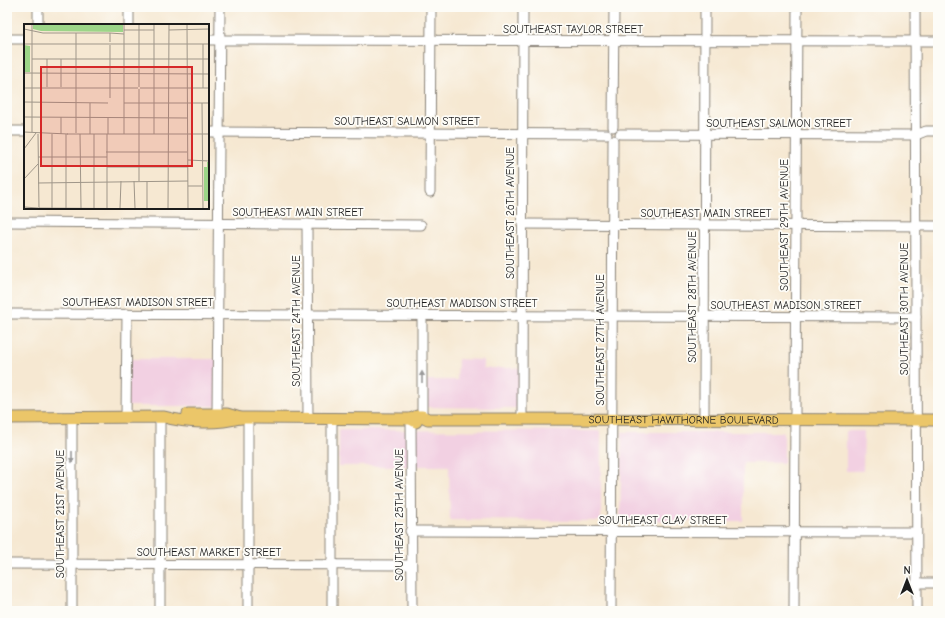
<svg xmlns="http://www.w3.org/2000/svg" width="945" height="618" font-family="'Comic Neue',sans-serif">
	<rect width="100%" height="100%" fill="#fdfcf7"/>
	<filter id="ink" filterUnits="userSpaceOnUse"><feTurbulence type="fractalNoise" baseFrequency=".025" numOctaves="2"/><feDisplacementMap in="SourceGraphic" scale="8" xChannelSelector="R" yChannelSelector="G"/><feConvolveMatrix kernelMatrix="1 2 1 2 8 2 1 2 1" color-interpolation-filters="sRGB"/></filter>
	<filter id="wash" filterUnits="userSpaceOnUse"><feTurbulence type="fractalNoise" baseFrequency=".012" numOctaves="4" result="noise"/><feDisplacementMap in="SourceGraphic" scale="16" xChannelSelector="R" yChannelSelector="G"/><feGaussianBlur stdDeviation="0.9" result="paint"/><feColorMatrix in="noise" values="0 0 0 0 0 0 0 0 0 0 0 0 0 0 0 0 0 1.4 0 .05"/><feComposite in="paint" operator="in"/></filter>
	<g filter="url(#wash)">
		<rect width="100%" height="100%" fill="#f6e8d2"/>
		<!-- built -->
		<g fill="#f2d0e2">
			<rect x="127" y="359" width="91" height="47"/>
			<path d="M458 359 483 360V368H522V408L423 407V380H457Z"/>
			<path d="M339 430 601 431V521L450 520 449 466H339Z"/>
			<path d="M846 431H864L863 471H846Z"/>
			<path d="M622 432H784V463H743V521H620Z"/>
		</g>
	</g>
	<g filter="url(#ink)">
		<g fill="none" stroke-linecap="round" stroke-linejoin="round">
			<defs>
				<g id="minor">
					<path d="M129 7V25"/>
					<path d="M915 7 917 611"/>
					<path d="M38 25V7"/>
					<path d="M7 39H25"/>
					<path d="M208 40 938 41"/>
					<path d="M613 127 614 7"/>
					<path d="M7 131H25"/>
					<path d="M208 132 607 134"/>
					<path d="M620 134 916 135 926 131H938"/>
					<path d="M430 192 431 7"/>
					<path d="M7 222 421 225"/>
					<path d="M307 224 308 419"/>
					<path d="M522 224 938 226"/>
					<path d="M7 314 916 317"/>
					<path d="M422 315V416"/>
					<path d="M217 414 220 7"/>
					<path d="M160 417V611"/>
					<path d="M72 418V611"/>
					<path d="M126 418 127 314"/>
					<path d="M248 418V611"/>
					<path d="M332 419V611"/>
					<path d="M411 419 412 611"/>
					<path d="M522 419 523 7"/>
					<path d="M704 420 705 7"/>
					<path d="M410 531 916 532"/>
					<path d="M7 564 411 565"/>
					<path d="M916 583H938"/>
					<path d="M611 611 613 140"/>
					<path d="M794 611 797 7"/>
				</g>
				<g id="major">
					<path d="M188 414H227L240 418"/>
					<path d="M7 418 164 417C187 423 217 424 240 418L411 419 416 422"/>
					<path id="s1" d="M411 419 417 416H422L428 419H463L938 420"/>
				</g>
			</defs>
			<!-- minor casing -->
			<use href="#minor" stroke="#898277" stroke-width="11"/>
			<!-- major casing -->
			<use href="#major" stroke="#898277" stroke-width="13"/>
			<!-- minor -->
			<use href="#minor" stroke="#fff" stroke-width="9"/>
			<!-- major -->
			<use href="#major" stroke="#ebc669" stroke-width="11"/>
		</g>
		<!-- one-way arrows -->
		<defs><path id="oneway-solid" d="M-6-.8H1V-3.2L6.5 0L1 3.2V.8H-6Z"/></defs>
		<g fill="#999">
			<use href="#oneway-solid" transform="translate(422 377) rotate(-90)"/>
			<use href="#oneway-solid" transform="translate(72 457) rotate(90)"/>
		</g>
	</g>
	<g text-anchor="middle" dominant-baseline="central" stroke-width="3.5" stroke-linejoin="round" paint-order="stroke">
		<!-- street labels -->
		<g font-size="11" fill="#1c1c1c" stroke="#fdfcf7">
			<text x="573" y="29">SOUTHEAST TAYLOR STREET</text>
			<text x="407" y="121">SOUTHEAST SALMON STREET</text>
			<text x="779" y="123">SOUTHEAST SALMON STREET</text>
			<text x="298" y="212">SOUTHEAST MAIN STREET</text>
			<text transform="translate(510 213) rotate(-90)">SOUTHEAST 26TH AVENUE</text>
			<text x="706" y="213">SOUTHEAST MAIN STREET</text>
			<text transform="translate(784 225) rotate(-90)">SOUTHEAST 29TH AVENUE</text>
			<text transform="translate(692 297) rotate(-90)">SOUTHEAST 28TH AVENUE</text>
			<text x="138" y="302">SOUTHEAST MADISON STREET</text>
			<text x="462" y="303">SOUTHEAST MADISON STREET</text>
			<text x="786" y="305">SOUTHEAST MADISON STREET</text>
			<text transform="translate(904 309) rotate(-90)">SOUTHEAST 30TH AVENUE</text>
			<text transform="translate(296 321) rotate(-90)">SOUTHEAST 24TH AVENUE</text>
			<text transform="translate(600 340) rotate(-90)">SOUTHEAST 27TH AVENUE</text>
			<text stroke="none"><textPath href="#s1" startOffset="274">SOUTHEAST HAWTHORNE BOULEVARD</textPath></text>
			<text transform="translate(60 514) rotate(-90)">SOUTHEAST 21ST AVENUE</text>
			<text transform="translate(399 515) rotate(-90)">SOUTHEAST 25TH AVENUE</text>
			<text x="663" y="520">SOUTHEAST CLAY STREET</text>
			<text x="209" y="552">SOUTHEAST MARKET STREET</text>
		</g>
	</g>
	<!-- overview -->
	<g transform="translate(24 24)">
		<rect width="185" height="185" fill="#f6e8d2"/>
		<path d="M9 0H99V8L17 7 9 5ZM0 21 6 22V48H1ZM183 138H185V177H180V143H183Z" fill="#9cd588"/>
		<path fill="none" stroke="#9f9689" stroke-width="1" d="M163 0 164 185M0 5 19 9H86V18M100 6H130M145 6 185 5M86 9 100 10M0 20H185M8 35H185M0 49 185 50M23 63V35M37 63V35M115 63V0M0 64H114M116 64H185M179 64V20M86 74V21M0 78 84 79M66 79V110M100 79H185M178 79 179 185M0 93 164 94M84 93V110M0 108 44 110M8 108V0M52 109V9M14 110 15 185M28 110V184M37 110V93M42 110V185M43 110H185M56 110 57 184M70 110V185M83 110V184M100 110V0M130 110V0M0 125 12 109M82 128H163M14 133H83M164 136 185 137M83 143H164M0 155 14 140M110 157 111 184M115 157V65M14 159 164 157M164 162H178M0 183 14 184M15 184 163 185M96 184 97 157M123 184V157M144 185 145 0"/>
		<path fill="#d62828" fill-opacity="0.15" stroke="#d62828" stroke-width="2" d="M17 43H168V142H17Z"/>
		<rect width="185" height="185" fill="none" stroke="#1c1c1c" stroke-width="2"/>
	</g>
	<!-- margin -->
	<rect width="945" height="618" fill="none" stroke="#fdfcf7" stroke-width="24"/>
	<!-- north arrow -->
	<g transform="translate(907 580)" stroke="#fdfcf7" stroke-width="3" paint-order="stroke">
	<path d="M0-3L7 15L0 10L-7 15Z" fill="#1c1c1c"/>
	<text y="-6" font-size="11" font-weight="bold" text-anchor="middle" fill="#1c1c1c">N</text>
	</g>
</svg>
